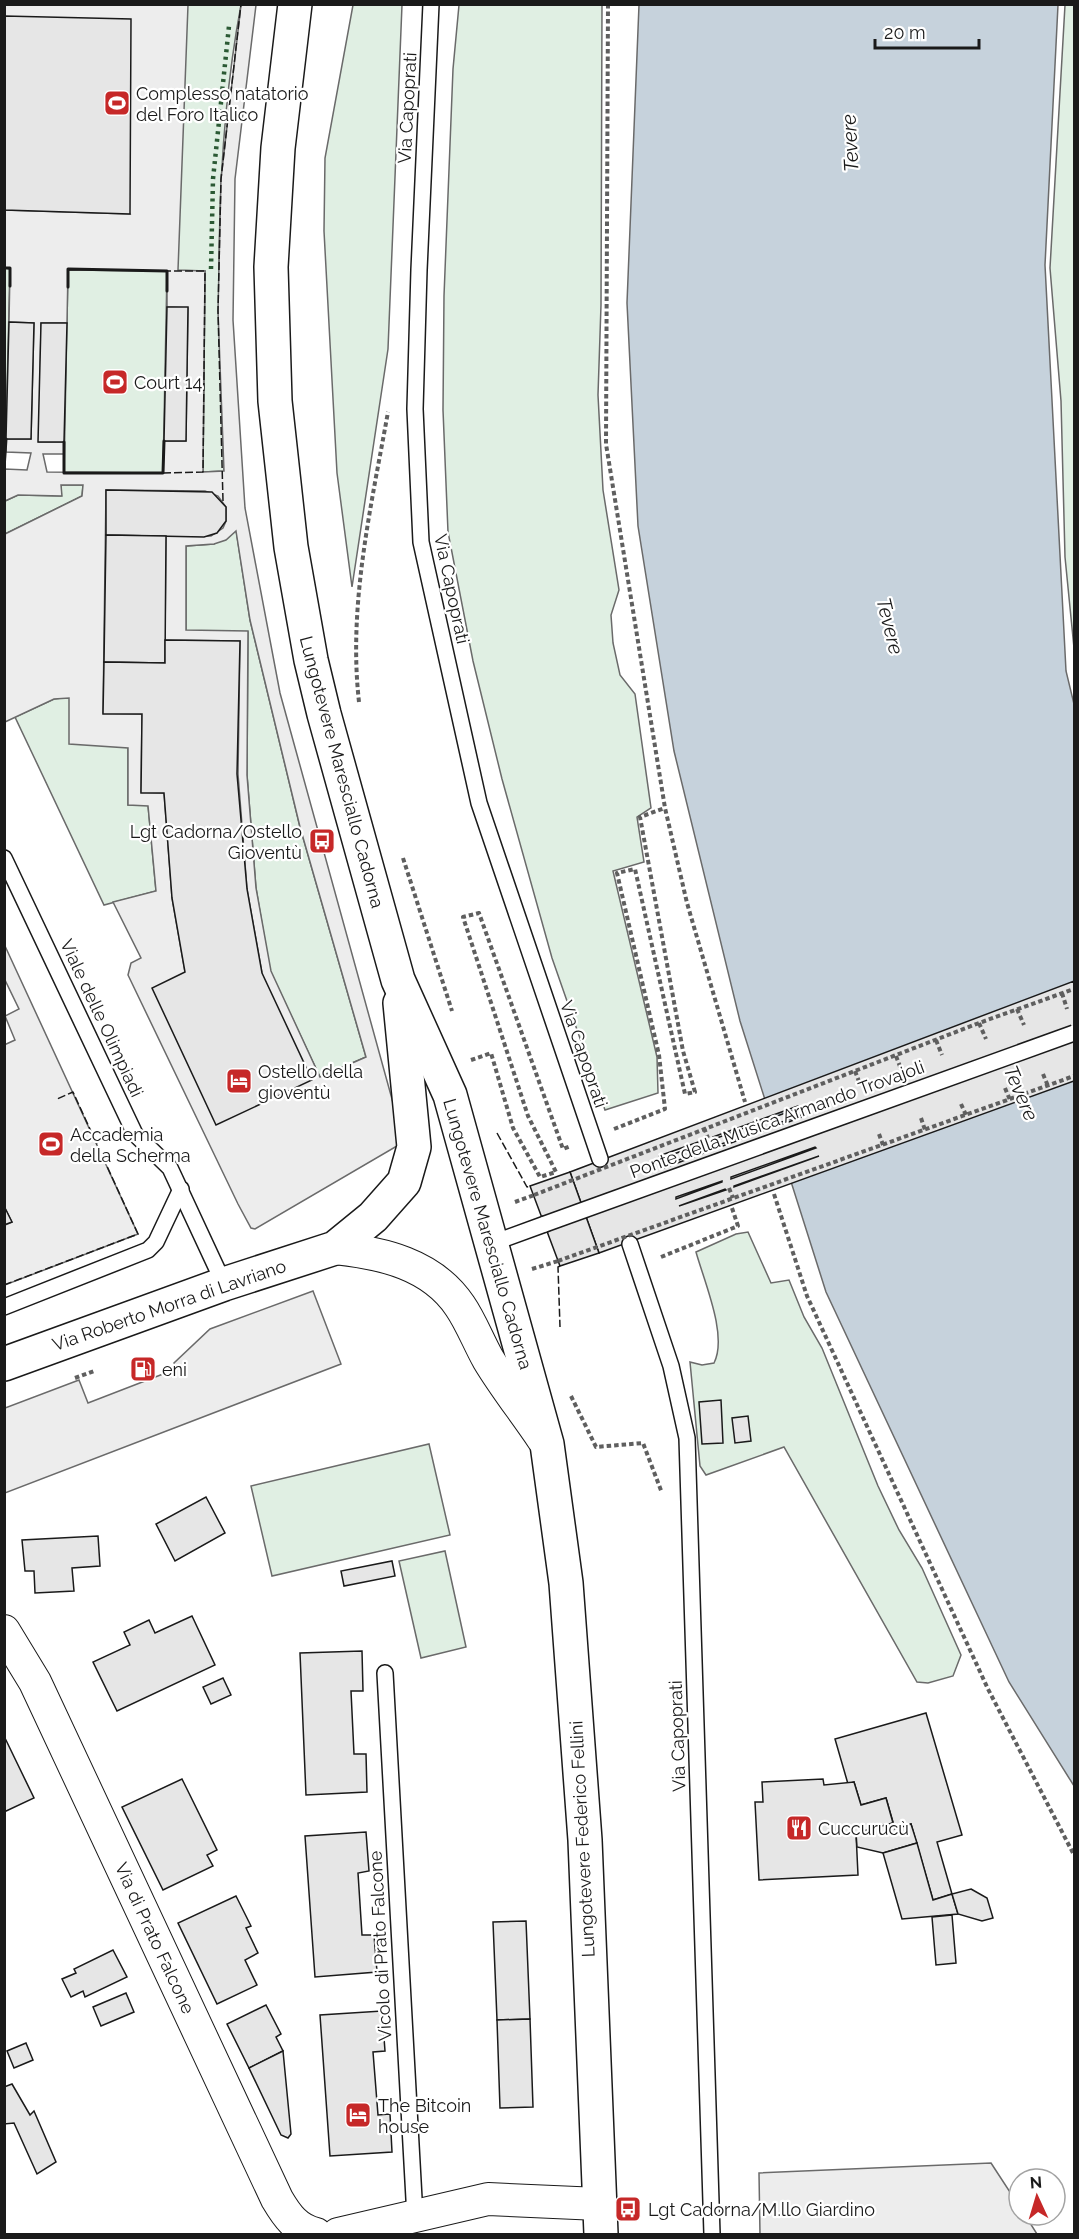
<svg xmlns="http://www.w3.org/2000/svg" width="1079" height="2239" font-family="Raleway,sans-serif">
	<rect width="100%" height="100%" fill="#fff"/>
	<!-- green -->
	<g fill="#e0efe3" stroke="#6a6a6a" stroke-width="1.5">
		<path d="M1074 4V648L1065 557 1061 401 1050 268 1065 5Z"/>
		<path d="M5 5H241C212 158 218 316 224 471L203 472 205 271H167L163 473H64L68 270 10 269 5 469Z"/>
		<path d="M353 5H402L388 349 352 587 337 473 324 231 325 158Z"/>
		<path d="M459 5H602L601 305 598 395 603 490 619 590 611 615 613 643 620 675 635 694 651 808 637 817 644 862 613 871 657 1057 658 1093 605 1110 552 958 502 779 473 661 448 532 443 410 444 296 453 69Z"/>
		<path d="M61 485H83L82 496 5 534V501L18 495 61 496Z"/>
		<path d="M236 530 250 620 300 827 366 1057 320 1077 270 971 256 888 247 775 248 632 186 631V546L214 544Z"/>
		<path d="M69 697 128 748V805H148L156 891 104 905 15 717 54 699Z"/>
		<path d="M748 1232 771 1283 789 1280 804 1317 822 1348 878 1486 899 1530 922 1568 961 1655 953 1676 928 1683 917 1682 784 1447 706 1475 700 1466 690 1362 702 1365 714 1363C728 1336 704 1281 696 1252L736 1234Z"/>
		<path d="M429 1444 450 1535 272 1576 251 1486Z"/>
		<path d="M445 1551 466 1647 421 1658 399 1561Z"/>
	</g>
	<!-- parking -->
	<g fill="#ededed" stroke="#6a6a6a" stroke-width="1.5" fill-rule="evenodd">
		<path d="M4 5H188L178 270 205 271 203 472 224 471 218 311 221 179 241 5H256L235 179 233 320 245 508 280 693 400 1128 397 1146 255 1229 251 1228 238 1204 128 975 131 963 141 958 113 902 156 891 148 806 128 805V748L69 744V698L54 699 5 722V534L82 496 83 485H61L62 496 18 495 5 501V469L27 470 31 453 6 452V439H31L34 323 9 322 10 269 5 268V210L130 214 5 16ZM68 270 167 271V307L188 308 186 441H164L163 473 47 472 43 454H64V442H39L41 323H67ZM106 490 205 491 218 496 226 507V521L223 528 211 536H166L165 640 240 641 238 774 247 889 262 973 185 972 172 898 164 793 141 792 142 714 103 713ZM236 531 250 620 300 827 366 1057 320 1077 271 971 256 888 247 775 248 631 186 630V546L214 544 226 540Z"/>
		<path d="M5 946 138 1234 5 1285V1225L12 1222 4 1206V1045L15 1040 5 1016 19 1009 5 980Z"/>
		<path d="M313 1291 341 1364 5 1493V1408L79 1380 88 1403 176 1369 174 1363 210 1329Z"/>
		<path d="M991 2163 1019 2206V2215H1025L1037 2234H760L759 2173Z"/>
	</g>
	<!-- water -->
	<path fill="#c6d2dc" stroke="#6a6a6a" stroke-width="1.5" d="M639 5H1058L1045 265 1066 671 1074 704V1786L1009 1682 826 1292 740 1021 674 751 638 526 627 303Z"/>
	<!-- building -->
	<g fill="#e6e6e6" stroke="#1a1a1a" stroke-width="1.5" fill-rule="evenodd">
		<path d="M4 16 131 19 130 214 4 210Z"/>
		<path d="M167 307H188L186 441H164Z"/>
		<path d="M9 322 34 323 31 439H6Z"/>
		<path d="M41 323H67L64 442H38Z"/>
		<path d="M106 490 212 492 226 507V521L217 533 204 537 106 535Z"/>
		<path d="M106 535 166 536 165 663 104 662Z"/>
		<path d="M165 640 240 641 237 774 247 889 262 973 312 1080 216 1125 152 988 185 972 172 898 164 793H141L142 714H103L104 662 165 663Z"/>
		<path d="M1074 981V1081L599 1253 570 1172ZM798 1106 799 1108 714 1139 713 1137ZM801 1115 802 1117 717 1148 716 1146ZM704 1140 705 1142 661 1159 659 1156ZM815 1147 816 1148 731 1179V1177ZM708 1149 709 1151 664 1168 663 1166ZM819 1156 734 1187V1186ZM722 1181V1182L676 1199V1197ZM725 1189 726 1190 679 1206Z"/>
		<path d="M570 1172 599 1253 560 1266 530 1186Z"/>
		<path d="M4 1206 12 1222 4 1225Z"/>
		<path d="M721 1400 723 1443 702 1444 699 1402Z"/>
		<path d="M748 1416 751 1441 735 1443 732 1418Z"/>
		<path d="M206 1497 225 1533 175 1561 156 1524Z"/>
		<path d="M98 1536 100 1566 72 1568 74 1591 35 1593 34 1571H25L22 1540Z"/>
		<path d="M392 1561 395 1576 344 1586 341 1571Z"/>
		<path d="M192 1616 215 1665 117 1711 93 1662 130 1645 124 1632 149 1620 155 1633Z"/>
		<path d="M362 1651 363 1691H351L354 1754H366L367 1792 306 1795 300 1653Z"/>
		<path d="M223 1678 231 1695 211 1704 203 1687Z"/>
		<path d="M926 1713 962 1835 937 1842 952 1894 933 1900 911 1824 895 1829 886 1798 861 1805 854 1782 848 1784 835 1739Z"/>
		<path d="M4 1736 34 1798 4 1812Z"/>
		<path d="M182 1779 217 1850 207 1855 213 1866 163 1890 122 1807Z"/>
		<path d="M823 1779 824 1785 854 1782 861 1805 886 1798 893 1823 856 1833 858 1875 759 1880 755 1802H763L762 1782Z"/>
		<path d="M893 1823 895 1829 911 1824 917 1843 883 1853 857 1847 856 1833Z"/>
		<path d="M366 1832 369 1871 358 1873 362 1935H374L377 1972 315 1977 305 1836Z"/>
		<path d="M917 1843 933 1900 952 1894 958 1914 902 1919 883 1853Z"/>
		<path d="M971 1889 987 1898 993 1918 982 1921 958 1914 952 1894Z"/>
		<path d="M236 1896 251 1926 246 1928 258 1953 245 1960 257 1985 217 2004 178 1923Z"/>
		<path d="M952 1915 956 1963 936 1965 932 1917Z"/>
		<path d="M526 1921 530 2019 497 2020 493 1922Z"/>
		<path d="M113 1950 127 1977 85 1997 83 1991 71 1997 62 1979 76 1973 74 1969Z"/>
		<path d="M126 1993 134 2012 101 2026 93 2007Z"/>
		<path d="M266 2005 281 2034 276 2037 283 2051 249 2068 227 2024Z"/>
		<path d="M382 2011 385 2051 373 2052 378 2115 390 2114 392 2152 330 2156 320 2015Z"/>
		<path d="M530 2019 533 2107 500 2108 497 2020Z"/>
		<path d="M26 2043 33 2060 14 2068 7 2051Z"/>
		<path d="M283 2051 291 2134 288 2138 281 2135 249 2068Z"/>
		<path d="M12 2084 30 2115 34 2111 56 2162 37 2174 14 2123 4 2124V2087Z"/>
	</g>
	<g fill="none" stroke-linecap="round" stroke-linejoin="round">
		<defs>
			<g id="service">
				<path d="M431 4 419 270 415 409 421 542 479 803 600 1159"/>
				<path d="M4 858 135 1134 170 1168 224 1284"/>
				<path d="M493 1243 545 1224"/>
				<path d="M630 1244 671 1366 687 1438 712 2234"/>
				<path d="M4 1307 148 1250 156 1242 181 1189"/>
				<path d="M385 1673 415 2217"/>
			</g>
			<g id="minor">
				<path d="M335 1248C382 1253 432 1264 460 1306 471 1322 478 1341 488 1359 504 1386 525 1412 543 1439"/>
				<path d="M4 1631 35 1682 277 2199C287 2216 296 2229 316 2234"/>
				<path d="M338 2234 488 2199 599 2204"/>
			</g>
			<g id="primary">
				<path d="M295 4 278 148 271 267 275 401 291 547 311 660 324 714 398 980 450 1095 547 1444 566 1583 585 1840 601 2234"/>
				<path d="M4 1364 224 1284 335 1248 373 1217 404 1182 414 1147 400 1003"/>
			</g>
		</defs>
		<!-- service casing -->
		<use href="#service" stroke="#1a1a1a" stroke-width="18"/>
		<!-- minor casing -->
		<use href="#minor" stroke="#1a1a1a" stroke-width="34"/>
		<!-- primary casing -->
		<use href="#primary" stroke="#1a1a1a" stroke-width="36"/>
		<!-- path -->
		<g stroke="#5f5f5f" stroke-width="4" stroke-dasharray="4.5 3" stroke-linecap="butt">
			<path d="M608 4 606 444 665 808 687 903 745 1102"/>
			<path d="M359 702C348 605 371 507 388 412"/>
			<path d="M403 858 452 1011"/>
			<path d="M1062 993 1067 1009"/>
			<path d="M1017 1009 1024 1025"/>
			<path d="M979 1023 986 1039"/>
			<path d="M936 1040 942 1055"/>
			<path d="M896 1056 901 1069"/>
			<path d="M471 1060 491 1053 513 1128 540 1177 556 1172 528 1116 463 917 479 913 563 1149 571 1146"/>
			<path d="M855 1071 860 1084"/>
			<path d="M1043 1074 1048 1086"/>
			<path d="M1005 1088 1010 1100"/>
			<path d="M961 1104 966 1115"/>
			<path d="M921 1118 925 1130"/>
			<path d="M704 1128 708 1138"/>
			<path d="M614 1129 665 1109 659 1055 617 873 635 869 685 1094 695 1092 683 1051 640 817 665 808"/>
			<path d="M879 1134 883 1145"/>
			<path d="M729 1188 733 1198"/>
			<path d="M774 1194 807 1296 988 1689 1074 1855"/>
			<path d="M515 1202 534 1195"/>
			<path d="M661 1257 738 1226 732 1208"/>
			<path d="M532 1269 558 1261"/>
			<path d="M75 1378 94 1371"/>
			<path d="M571 1396 596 1447 643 1443 662 1493"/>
		</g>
		<!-- service -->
		<use href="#service" stroke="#fff" stroke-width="15"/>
		<!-- minor -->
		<use href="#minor" stroke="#fff" stroke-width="32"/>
		<!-- primary -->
		<use href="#primary" stroke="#fff" stroke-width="33"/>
		<defs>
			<path id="service-bridge" d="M545 1224 1074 1033"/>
		</defs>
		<!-- service-bridge casing -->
		<use href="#service-bridge" stroke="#1a1a1a" stroke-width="18" stroke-linecap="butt"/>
		<!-- path-bridge -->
		<g stroke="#5f5f5f" stroke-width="4" stroke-dasharray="4.5 3" stroke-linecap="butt">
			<path d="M534 1195 979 1023 1074 989"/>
			<path d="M558 1261 1074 1076"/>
		</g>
		<!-- service-bridge -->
		<use href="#service-bridge" stroke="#fff" stroke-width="15"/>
		<!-- hedge -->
		<path stroke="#2b5a34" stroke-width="4.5" stroke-dasharray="3 4.5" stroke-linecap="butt" d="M211 269 213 179 229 26"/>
		<!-- fence -->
		<g stroke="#1a1a1a" stroke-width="1.5" stroke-dasharray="8 3" stroke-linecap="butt">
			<path d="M163 473 203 472 205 271H167"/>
			<path d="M223 501 218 311 221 179 241 4"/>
			<path d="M497 1133 527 1187 530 1186"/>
			<path d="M560 1266 558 1267 560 1327"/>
			<path d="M4 1285 138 1234 73 1092 57 1099"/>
		</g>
		<!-- wall -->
		<g stroke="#1a1a1a" stroke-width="3">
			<path d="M4 268H10V286"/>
			<path d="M68 287V269L167 271V291"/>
			<path d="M64 442V473H163L164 441"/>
			<path d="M4 469 6 439"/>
		</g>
	</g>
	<!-- icons -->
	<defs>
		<symbol id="stadium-square" viewBox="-11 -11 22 22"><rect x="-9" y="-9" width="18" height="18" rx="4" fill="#c62828" stroke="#fff"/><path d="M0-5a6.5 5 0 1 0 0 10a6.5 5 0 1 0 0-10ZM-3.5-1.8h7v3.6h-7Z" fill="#fff"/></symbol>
		<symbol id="bus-square" viewBox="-11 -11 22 22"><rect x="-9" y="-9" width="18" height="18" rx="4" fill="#c62828" stroke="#fff"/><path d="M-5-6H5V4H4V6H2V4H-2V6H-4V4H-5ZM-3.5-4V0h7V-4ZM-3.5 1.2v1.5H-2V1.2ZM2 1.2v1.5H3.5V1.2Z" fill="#fff"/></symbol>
		<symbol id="hotel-square" viewBox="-11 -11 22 22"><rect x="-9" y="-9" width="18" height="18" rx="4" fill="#c62828" stroke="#fff"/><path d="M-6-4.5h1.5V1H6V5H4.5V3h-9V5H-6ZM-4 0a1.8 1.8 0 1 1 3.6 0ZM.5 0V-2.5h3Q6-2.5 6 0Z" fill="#fff"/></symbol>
		<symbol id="fuel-square" viewBox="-11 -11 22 22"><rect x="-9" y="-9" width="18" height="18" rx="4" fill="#c62828" stroke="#fff"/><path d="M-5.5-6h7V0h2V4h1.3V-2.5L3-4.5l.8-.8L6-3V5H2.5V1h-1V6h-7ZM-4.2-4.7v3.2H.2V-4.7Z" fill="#fff"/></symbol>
		<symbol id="restaurant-square" viewBox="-11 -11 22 22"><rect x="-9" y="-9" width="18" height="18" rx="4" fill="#c62828" stroke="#fff"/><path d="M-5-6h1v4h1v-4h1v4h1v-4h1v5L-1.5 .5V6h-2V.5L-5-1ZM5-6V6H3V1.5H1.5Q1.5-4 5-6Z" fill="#fff"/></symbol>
	</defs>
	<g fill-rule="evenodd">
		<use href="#stadium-square" x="102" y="88" width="30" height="30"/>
		<use href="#stadium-square" x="100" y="367" width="30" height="30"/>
		<use href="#bus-square" x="307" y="826" width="30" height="30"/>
		<use href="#hotel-square" x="224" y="1066" width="30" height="30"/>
		<use href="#stadium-square" x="36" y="1129" width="30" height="30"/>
		<use href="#fuel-square" x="128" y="1354" width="30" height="30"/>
		<use href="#restaurant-square" x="784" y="1813" width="30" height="30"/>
		<use href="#hotel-square" x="343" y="2100" width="30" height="30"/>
		<use href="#bus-square" x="613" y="2194" width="30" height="30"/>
	</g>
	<g text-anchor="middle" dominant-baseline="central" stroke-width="4.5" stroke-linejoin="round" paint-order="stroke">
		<!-- poi labels -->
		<g font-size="18" fill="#1a1a1a" stroke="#fff" text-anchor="start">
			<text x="136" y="93">Complesso natatorio<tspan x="136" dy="21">del Foro Italico</tspan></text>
			<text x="134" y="382">Court 14</text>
			<text x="302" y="831" text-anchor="end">Lgt Cadorna/Ostello<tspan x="302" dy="21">Gioventù</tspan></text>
			<text x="258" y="1071">Ostello della<tspan x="258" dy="21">gioventù</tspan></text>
			<text x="70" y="1134">Accademia<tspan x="70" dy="21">della Scherma</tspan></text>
			<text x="162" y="1369">eni</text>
			<text x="818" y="1828">Cuccurucù</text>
			<text x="378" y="2105">The Bitcoin<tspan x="378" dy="21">house</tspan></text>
			<text x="648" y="2209">Lgt Cadorna/M.llo Giardino</text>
		</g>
		<!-- street labels -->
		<g font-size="18" fill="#1a1a1a" stroke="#fff">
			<text transform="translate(407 108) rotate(-87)">Via Capoprati</text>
			<text transform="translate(452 589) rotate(78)">Via Capoprati</text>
			<text transform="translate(342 772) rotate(75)">Lungotevere Maresciallo Cadorna</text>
			<text transform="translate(102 1018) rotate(65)">Viale delle Olimpiadi</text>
			<text transform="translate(584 1054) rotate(71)">Via Capoprati</text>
			<text transform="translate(777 1119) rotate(-20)">Ponte della Musica Armando Trovajoli</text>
			<text transform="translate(488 1234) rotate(74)">Lungotevere Maresciallo Cadorna</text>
			<text transform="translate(169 1305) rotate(-19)">Via Roberto Morra di Lavriano</text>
			<text transform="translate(677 1736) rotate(-92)">Via Capoprati</text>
			<text transform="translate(582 1839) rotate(-93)">Lungotevere Federico Fellini</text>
			<text transform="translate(155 1938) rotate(65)">Via di Prato Falcone</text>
			<text transform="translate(380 1946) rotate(-93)">Vicolo di Prato Falcone</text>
		</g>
		<!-- water labels -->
		<g font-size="20" font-style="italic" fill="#1a1a1a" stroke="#fff">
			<text transform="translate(850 143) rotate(-93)">Tevere</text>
			<text transform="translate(890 626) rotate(76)">Tevere</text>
			<text transform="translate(1021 1093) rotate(67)">Tevere</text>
		</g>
	</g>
	<!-- border -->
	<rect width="1079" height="2239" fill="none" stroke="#1a1a1a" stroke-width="12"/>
	<!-- north arrow -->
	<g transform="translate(1037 2197) rotate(356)"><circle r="28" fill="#ffffff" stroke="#a3a3a3" stroke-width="1.5"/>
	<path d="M0-4.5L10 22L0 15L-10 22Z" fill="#c62828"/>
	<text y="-9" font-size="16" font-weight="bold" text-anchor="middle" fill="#1a1a1a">N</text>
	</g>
	<!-- scale -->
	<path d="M875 39v9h104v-9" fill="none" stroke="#1a1a1a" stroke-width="3"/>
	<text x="884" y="39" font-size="18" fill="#1a1a1a" stroke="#ffffff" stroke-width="4.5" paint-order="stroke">20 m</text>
</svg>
